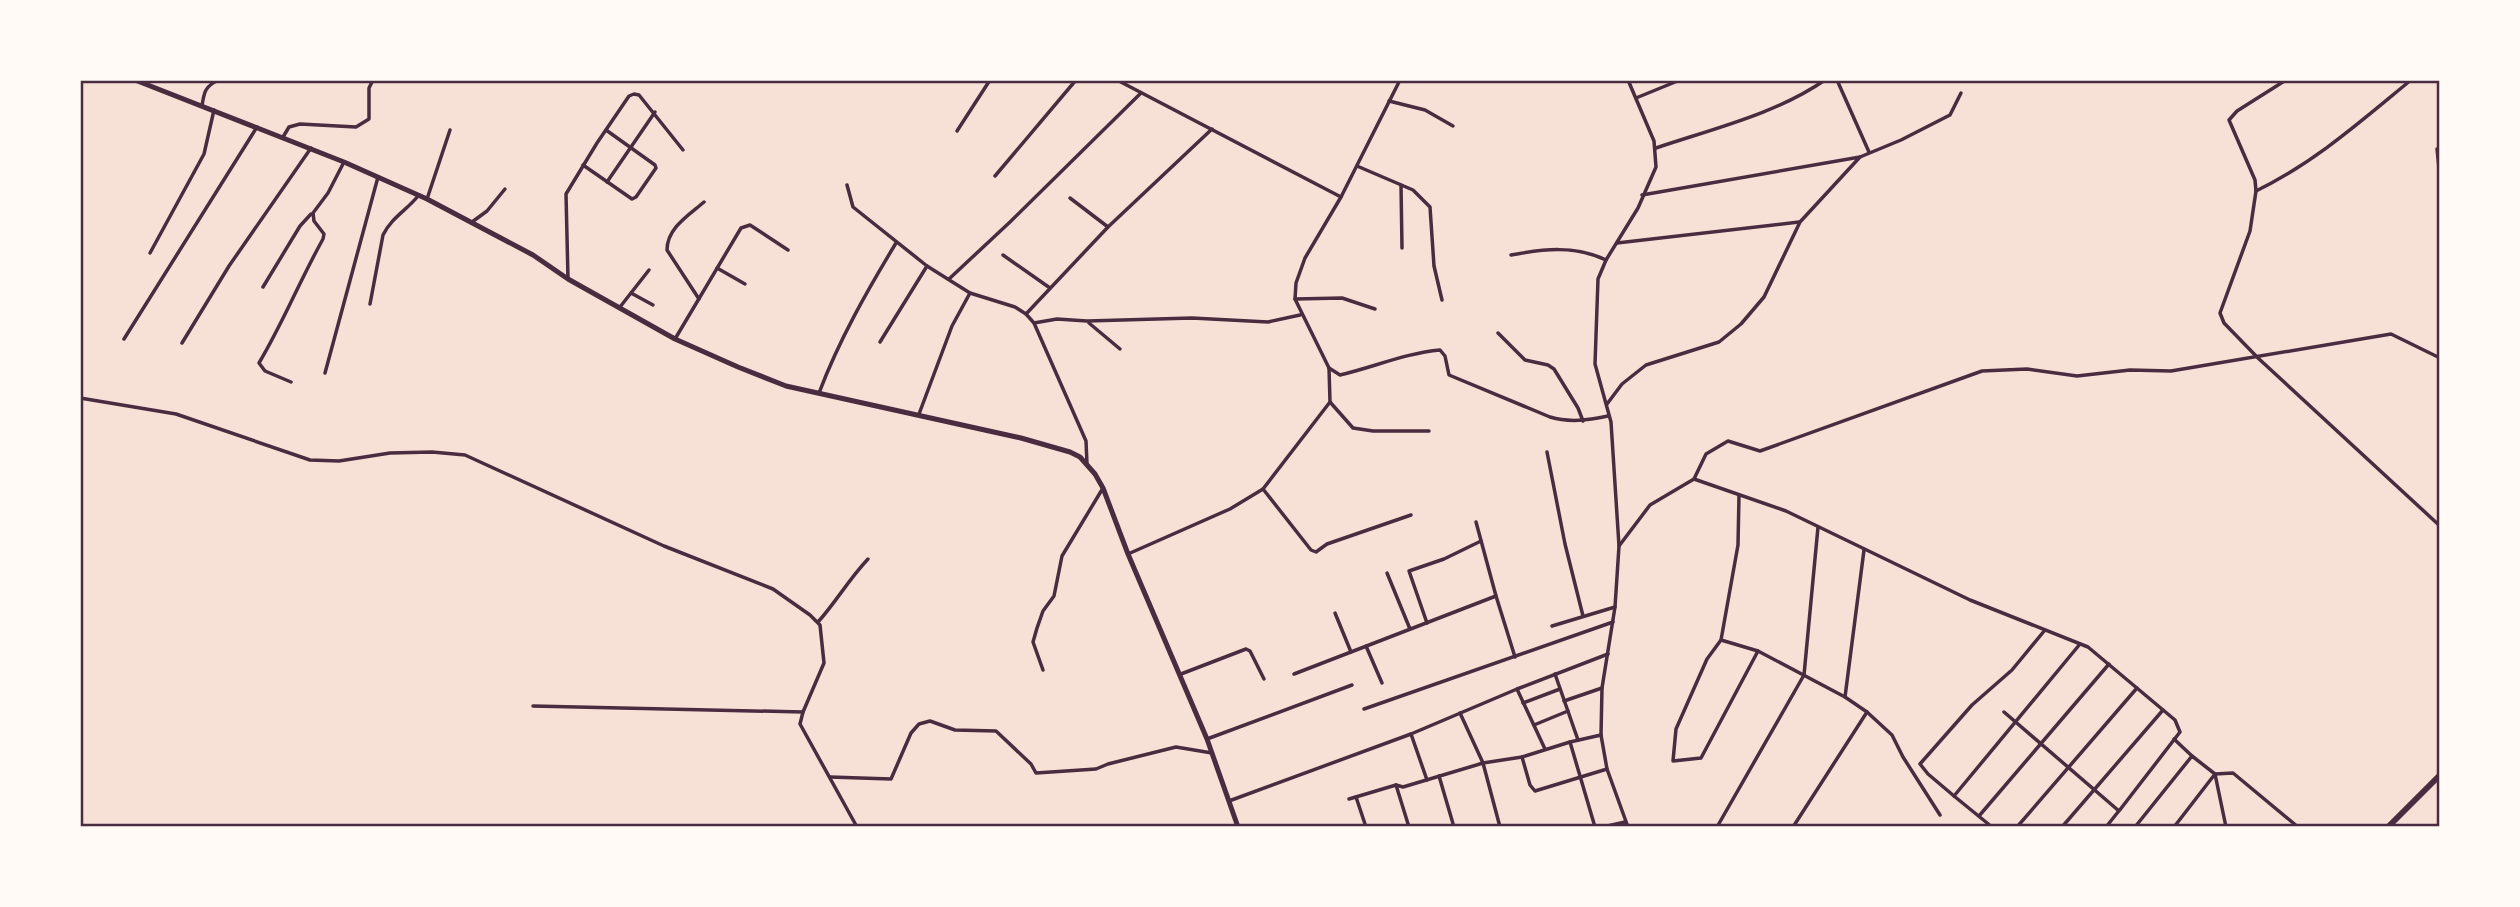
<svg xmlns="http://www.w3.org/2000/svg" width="2520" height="907" font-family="Bitter,serif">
	<rect width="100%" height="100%" fill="#f7e1d7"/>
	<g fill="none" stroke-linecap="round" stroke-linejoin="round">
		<!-- minor -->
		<g stroke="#4a2c40" stroke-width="3.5">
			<path d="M1117 80 1341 197"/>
			<path d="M1837 80 1869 152"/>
			<path d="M2286 80 2237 111 2229 120 2255 180 2256 191 2250 231 2220 313 2224 323 2258 358 2440 526"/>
			<path d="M1636 98 1680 80"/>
			<path d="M1389 101 1425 110 1453 126"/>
			<path d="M202 106C204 92 205 86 219 80"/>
			<path d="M957 131 990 80"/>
			<path d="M283 137 289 127 300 124 356 127 369 119V88L373 80"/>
			<path d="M1656 148C1712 129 1776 114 1825 80"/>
			<path d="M2437 149 2440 177"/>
			<path d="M1860 157 1901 140 1950 115 1961 93"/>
			<path d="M583 165 632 199 636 197 656 168 655 165 606 130"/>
			<path d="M1357 166 1413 190 1430 207 1434 266 1442 300"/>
			<path d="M995 176 1076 80"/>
			<path d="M607 182 655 112"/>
			<path d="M847 185 853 207 927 266 970 293 1015 307 1026 314 1034 323 1086 441 1087 464"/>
			<path d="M1401 185 1402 248"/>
			<path d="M2256 191C2314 163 2361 121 2411 80"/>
			<path d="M1070 198 1108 227"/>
			<path d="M427 199 450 130"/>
			<path d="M472 222 487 211 505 189"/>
			<path d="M1617 243 1799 222"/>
			<path d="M150 253 204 154 214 110"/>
			<path d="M1003 255 1050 288"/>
			<path d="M1511 255C1543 249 1575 245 1606 260"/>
			<path d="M717 268 745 284"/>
			<path d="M568 279 566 194 597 143 629 96 634 94 639 95 683 150"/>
			<path d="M949 279 1010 222 1141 93"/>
			<path d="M263 287 300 226 311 214"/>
			<path d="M631 293 653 305"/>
			<path d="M699 299 667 250C667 228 689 215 704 202"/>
			<path d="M1295 299 1342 298 1375 309"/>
			<path d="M370 304 383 235C391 218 407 210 418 196"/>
			<path d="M620 307 649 270"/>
			<path d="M1026 314 1108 227 1212 129"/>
			<path d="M1034 323 1057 319 1087 321 1192 318 1268 322 1300 315"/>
			<path d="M1089 323 1120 349"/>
			<path d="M1498 333 1525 360 1548 365 1554 369 1578 408 1583 421"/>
			<path d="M124 339 257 127"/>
			<path d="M675 339 741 228 750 225 788 250"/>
			<path d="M880 342 927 266"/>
			<path d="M182 343 229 266 311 148"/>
			<path d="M1329 368 1340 375C1374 367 1406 353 1440 350L1445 356 1449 375 1550 417C1570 423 1588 420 1608 416"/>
			<path d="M325 373 378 177"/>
			<path d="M291 382 265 371 259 363C283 323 300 280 323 239L324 234 314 221 313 213 328 193 344 162"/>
			<path d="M819 393C839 340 867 291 896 243"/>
			<path d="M80 398 176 414 310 460 339 461 390 453 432 452 465 455 664 546 773 589 810 615 820 625 824 663 803 712 800 724 857 827"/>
			<path d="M1330 402 1353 428 1373 431H1429"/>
			<path d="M1607 404 1622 384 1646 365 1719 342 1741 324 1764 297 1800 222 1860 157 1642 195"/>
			<path d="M919 414 952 326 970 293"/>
			<path d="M1547 452 1565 544 1583 616"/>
			<path d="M1694 479 1786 511 1970 600 2088 647 2175 720 2180 732 2119 811 2004 712"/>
			<path d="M1263 489 1311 550 1316 552 1327 544 1411 515"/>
			<path d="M1739 495 1738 545 1721 640 1758 651 1845 697 1867 712 1892 735 1903 757 1940 815"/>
			<path d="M1476 522 1496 596 1515 657"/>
			<path d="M1619 546 1650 505 1694 479 1706 454 1728 441 1760 451 1982 371 2027 369 2077 376 2130 370 2171 371 2391 334 2440 358"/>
			<path d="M1128 554 1230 509 1263 489 1330 402 1329 368 1295 299 1296 283 1305 258 1341 197 1400 80"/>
			<path d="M1387 573 1410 629"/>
			<path d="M1335 613 1351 652"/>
			<path d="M818 622C836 602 849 579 868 559"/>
			<path d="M1427 623 1409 571 1444 559 1481 541"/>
			<path d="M1552 626 1615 607"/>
			<path d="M1721 640 1707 659 1676 729 1673 761 1701 758 1758 651"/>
			<path d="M1366 646 1382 683"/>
			<path d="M1043 670 1033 642 1037 628 1043 611 1054 596 1062 556 1103 488"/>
			<path d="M1181 674 1246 649 1250 651 1264 679"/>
			<path d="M1294 674 1496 596"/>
			<path d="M1555 674 1578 740"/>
			<path d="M1517 689 1545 749"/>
			<path d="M1845 697 1864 550"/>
			<path d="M1564 701 1602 688"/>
			<path d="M1523 703 1560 689"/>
			<path d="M533 706 803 712"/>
			<path d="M1364 709 1613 622"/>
			<path d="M1460 713 1483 763 1500 827"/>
			<path d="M1534 725 1568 711"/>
			<path d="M1411 734 1427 780"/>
			<path d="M1207 739 1352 685"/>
			<path d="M2174 739 2192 756"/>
			<path d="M1570 742 1595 827"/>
			<path d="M1522 757 1530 785 1535 791 1607 769"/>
			<path d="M2215 774 2226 827"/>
			<path d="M1439 776 1454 827"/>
			<path d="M830 777 891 779 911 733 919 724 930 721 955 730 996 731 1031 764 1036 773 1096 769 1108 764 1176 747 1212 753"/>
			<path d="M1396 785 1409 827"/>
			<path d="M1954 796 1928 774 1920 764 1972 705 2012 670 2045 630"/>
			<path d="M1356 797 1366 827"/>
			<path d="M1349 799 1396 785 1403 787 1483 763 1522 757 1570 742 1601 735"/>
			<path d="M1229 801 1411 734 1517 689 1608 654"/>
			<path d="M1979 816 2109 664"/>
			<path d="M1603 827 1625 822"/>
			<path d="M1628 827 1607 769 1601 735 1602 688 1615 607 1619 546 1611 422 1595 364 1598 279 1606 260 1638 208 1656 167 1654 141 1628 80"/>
			<path d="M1717 827 1804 675 1818 527"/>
			<path d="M1793 827 1867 712"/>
			<path d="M1992 827 1954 796 2080 644"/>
			<path d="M2017 827 2137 688"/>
			<path d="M2062 827 2163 710"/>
			<path d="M2106 827 2118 812"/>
			<path d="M2135 827 2192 756 2215 774 2233 773 2298 827"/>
			<path d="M2174 827 2215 774"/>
		</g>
		<!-- secondary -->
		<path stroke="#4a2c40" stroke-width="5" d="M135 80 344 162 427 199 533 255 568 279 675 339 738 367 786 386 1021 438 1070 452 1080 457 1095 474 1103 488 1128 554 1207 739 1238 827"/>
		<!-- primary -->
		<path stroke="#4a2c40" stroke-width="6" d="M2388 827 2440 775"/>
	</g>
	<!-- border -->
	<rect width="2520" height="907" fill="none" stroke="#fffaf5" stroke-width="164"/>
	<rect x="82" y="82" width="2356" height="743" fill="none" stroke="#4a2c40" stroke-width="2.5"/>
</svg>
